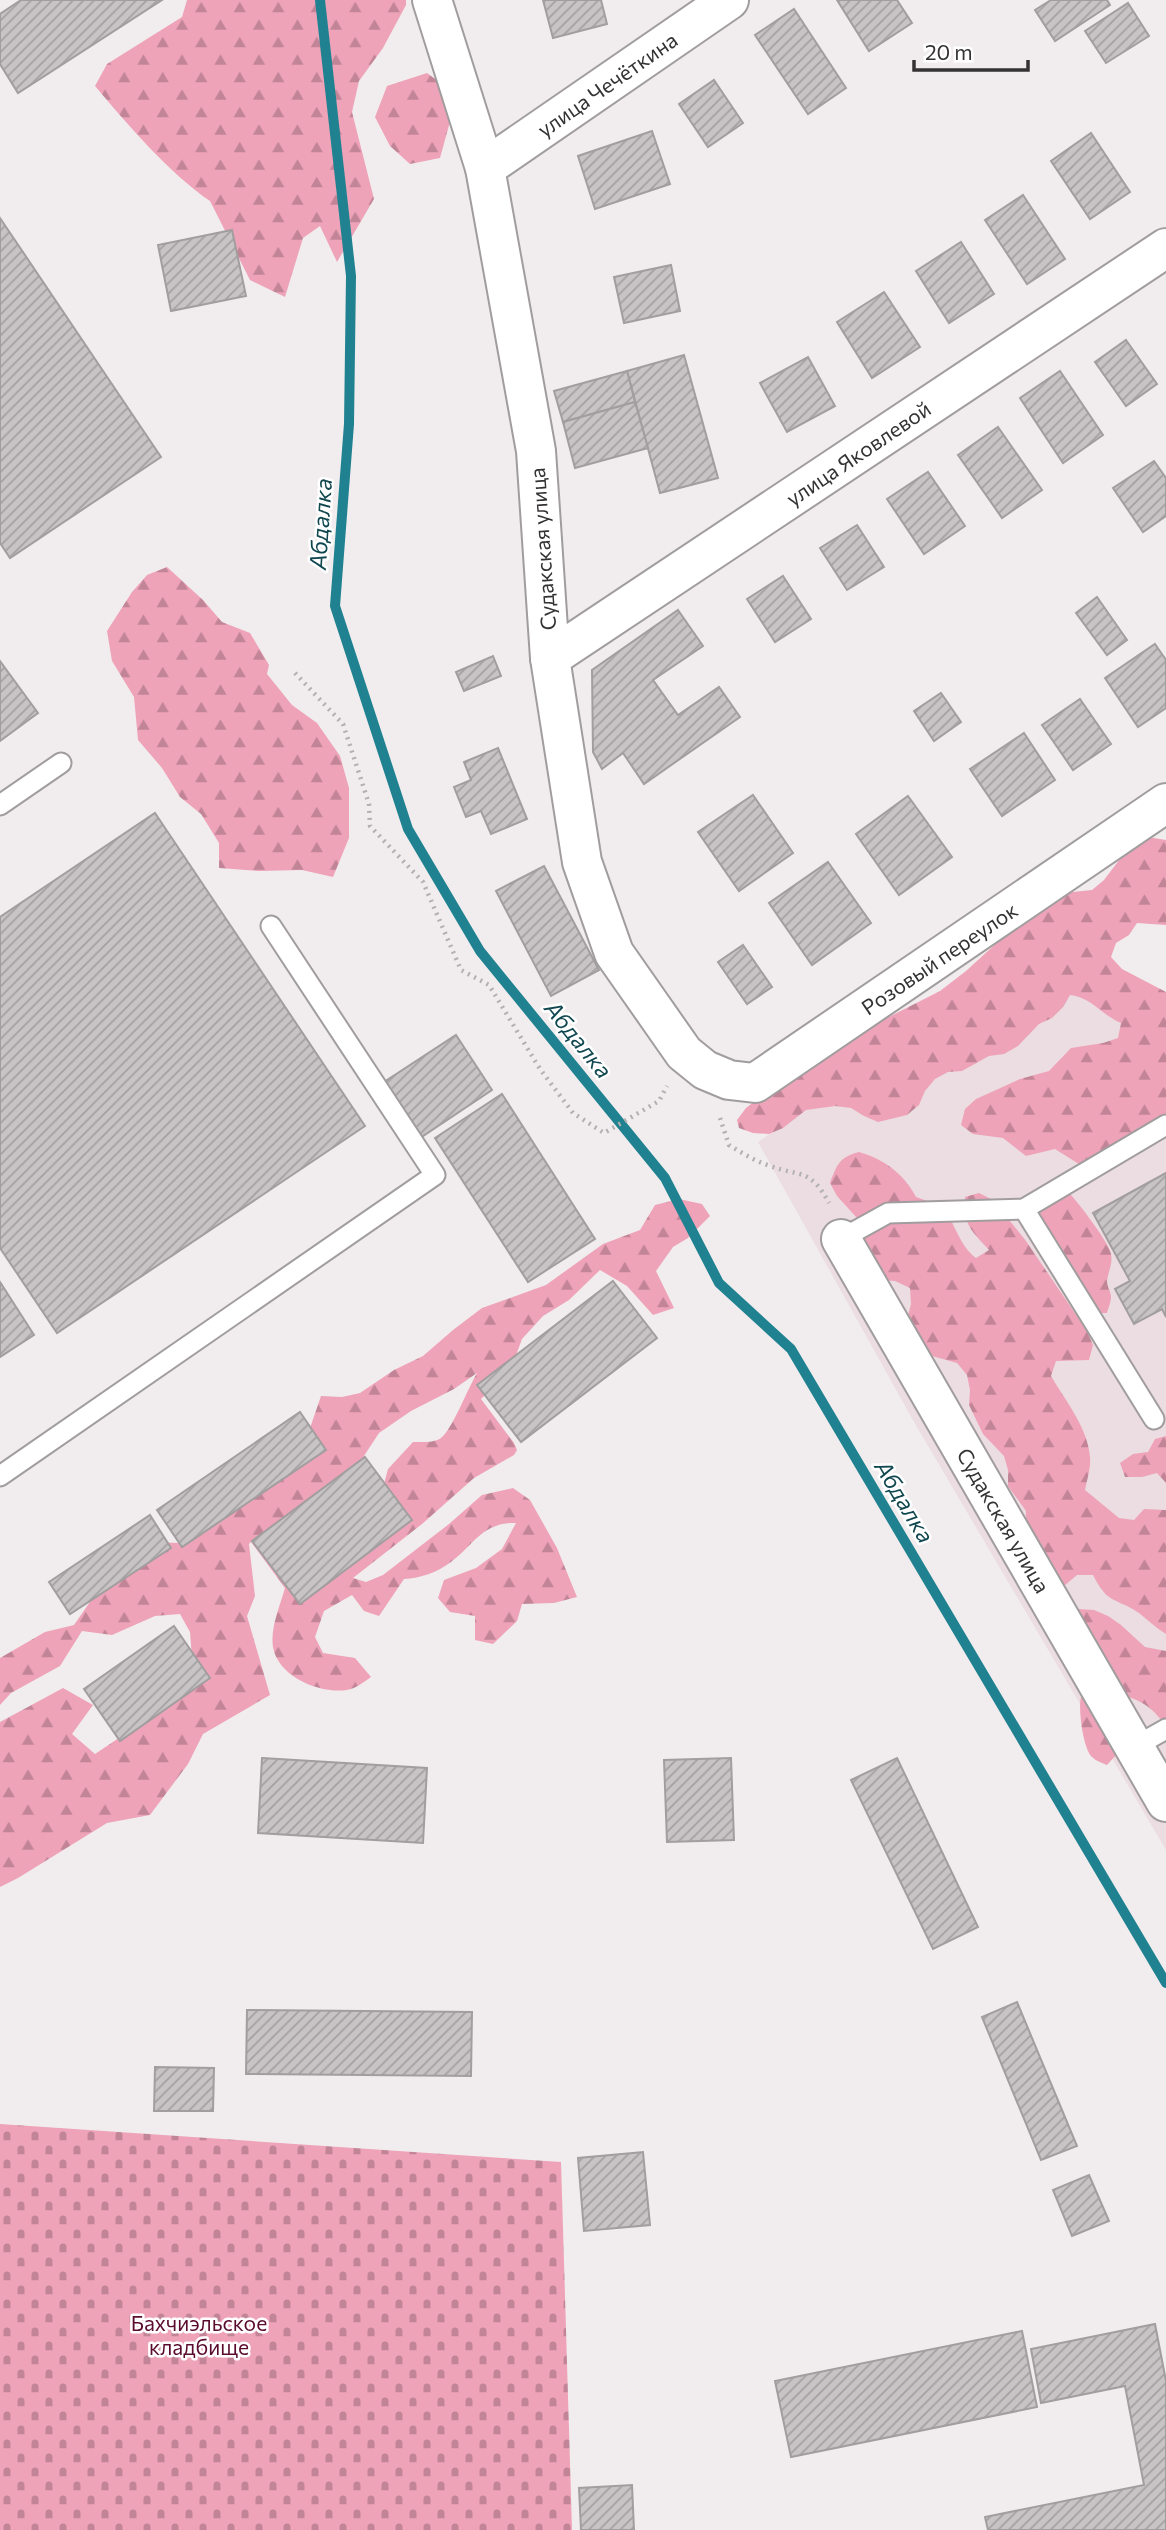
<svg xmlns="http://www.w3.org/2000/svg" width="1166" height="2530" font-family="Commissioner,sans-serif">
	<defs>
		<pattern id="forest-firs" width="22" height="20" patternUnits="userSpaceOnUse" patternTransform="scale(1.75)"><rect width="22" height="20" fill="#eea3b9"/><path d="M5 1l3.5 6h-7zM16 11l3.5 6h-7z" fill="#c28597"/></pattern>
		<pattern id="cemetery-stones" width="16" height="16" patternUnits="userSpaceOnUse" patternTransform="scale(1.75)"><rect width="16" height="16" fill="#eea3b9"/><path d="M2 7V4a2 2 0 0 1 4 0v3zM10 15v-3a2 2 0 0 1 4 0v3z" fill="#c28597"/></pattern>
		<pattern id="building-hatch" width="6" height="6" patternUnits="userSpaceOnUse" patternTransform="scale(1.75)"><rect width="6" height="6" fill="#c8c4c5"/><path d="M-1 1l2-2M0 6l6-6M5 7l2-2" fill="none" stroke="#a3a0a1"/></pattern>
	</defs>
	<rect width="100%" height="100%" fill="#f1edee"/>
	<!-- built -->
	<path fill="#ebdde1" d="M1018 957 1166 1012V1850L914 1422 758 1142Z"/>
	<!-- forest -->
	<g fill="url(#forest-firs)" fill-rule="evenodd">
		<path d="M187 0H406V5L383 48 359 81 352 112 374 199 337 262 320 226 303 238 285 297 250 280 210 201C170 174 127 124 95 86L107 64 182 17Z"/>
		<path d="M427 73 446 87 451 118 440 158 410 164 390 146 375 117 387 86Z"/>
		<path d="M167 567 203 600 222 622 250 633 269 665 267 674 292 705 317 723 340 756 349 788V838L333 877 302 870 258 871 219 868V843L201 814 180 797 162 768 138 740 134 697 112 661 107 631 132 592 147 575Z"/>
		<path d="M1148 837 1166 840V925L1137 923 1129 935 1116 943 1111 957 1122 969 1166 992V1126L1082 1166 1055 1149 1026 1156 1003 1138 973 1134 961 1125 965 1109 976 1099 1020 1079 1049 1071 1071 1048 1103 1043 1118 1038 1121 1023C1100 1014 1093 998 1070 995L1063 1007 1052 1018 1039 1024 1018 1046 1004 1054 989 1056 962 1071 948 1072 935 1079 925 1091 919 1105 907 1115 878 1122 864 1116 851 1108 835 1106 806 1110 783 1128 769 1134 753 1133 739 1128 737 1120 746 1108 763 1095 869 1027 940 991 966 971 1001 939 1028 900 1044 895 1092 890 1104 880 1123 855Z"/>
		<path d="M859 1152C884 1159 904 1174 916 1197L944 1207C955 1225 960 1246 976 1258L989 1250C971 1230 963 1225 965 1197L979 1193 993 1200 1026 1241 1087 1331 1093 1345 1089 1360 1056 1361 1051 1376C1065 1400 1088 1428 1090 1457 1091 1468 1087 1480 1085 1490L1119 1518 1134 1520 1144 1509 1166 1510V1634C1156 1628 1148 1620 1139 1613 1115 1597 1108 1605 1093 1575H1077L1064 1586 1051 1578 1025 1543 1026 1511 1008 1486V1470L1004 1456 983 1434 969 1405 970 1390 967 1375 957 1363 925 1354 904 1331 911 1304 910 1288 895 1281 879 1280 858 1243 868 1230 837 1196 830 1183C837 1165 839 1157 859 1152Z"/>
		<path d="M1068 1192C1076 1199 1110 1244 1111 1254 1113 1264 1108 1272 1107 1281 1107 1287 1111 1292 1111 1297 1111 1302 1108 1309 1107 1313H1092L1022 1201Z"/>
		<path d="M679 1199 702 1204 710 1216 688 1238 673 1247 656 1271 674 1308 653 1315 627 1286 600 1270 569 1300 543 1316 522 1339 511 1369 481 1399 514 1443 517 1450 514 1455 474 1478 422 1524 353 1578 366 1582 383 1575 449 1524 482 1495 513 1488 530 1500 557 1548 577 1597 554 1603 522 1604 517 1621 493 1644 475 1640V1616L450 1612 438 1598 444 1580 476 1568 502 1549 516 1523C482 1522 473 1546 451 1562 436 1573 421 1578 404 1579L379 1616 364 1611 352 1595 324 1611 315 1637 323 1653 355 1658 371 1677C364 1682 355 1689 347 1690 320 1694 278 1677 273 1647 270 1628 280 1606 285 1588L251 1542 249 1544 255 1596 247 1616 270 1695 203 1734 188 1764 150 1815 107 1823 18 1878 0 1887V1722L63 1688 93 1705 72 1734 95 1754 159 1711 192 1658 190 1632 180 1614 155 1616 112 1635 82 1631 60 1666 11 1693 0 1705V1658L45 1632 74 1625 103 1583 148 1542 181 1543 309 1431 321 1396 342 1397 360 1393 394 1370 423 1356 453 1330 482 1308 546 1285 603 1244 640 1230 655 1205ZM477 1373C468 1388 452 1430 441 1438 434 1443 421 1442 413 1442L388 1469 384 1484 364 1456 379 1433 411 1411 454 1389Z"/>
		<path d="M1166 1436V1483L1157 1473 1142 1477H1125L1120 1463 1133 1454 1148 1452 1155 1439Z"/>
		<path d="M1078 1609 1094 1610 1108 1616 1121 1625 1145 1647 1166 1651V1720L1162 1721C1152 1708 1142 1701 1126 1696L1066 1619Z"/>
		<path d="M1081 1697 1090 1700 1117 1754 1107 1765C1102 1763 1096 1761 1092 1757 1083 1749 1078 1708 1081 1697Z"/>
	</g>
	<!-- cemetery -->
	<path fill="url(#cemetery-stones)" d="M0 2124 561 2162 572 2530H0Z"/>
	<g fill="none" stroke-linecap="round" stroke-linejoin="round">
		<!-- stream -->
		<path stroke="#208290" stroke-width="10" d="M320 0 351 276 349 424 335 606 408 829 480 951 665 1178 719 1283 791 1349 1166 1983"/>
	</g>
	<!-- building -->
	<g fill="url(#building-hatch)" stroke="#a29e9f" stroke-width="2">
		<path d="M21 0H162L18 93 0 64V14Z"/>
		<path d="M543 0H601L607 24 553 38Z"/>
		<path d="M837 0H897L912 23 869 51Z"/>
		<path d="M1051 0H1107L1110 5 1055 41 1035 10Z"/>
		<path d="M1128 3 1149 36 1106 63 1085 31Z"/>
		<path d="M794 9 846 88 808 114 755 35Z"/>
		<path d="M714 80 743 123 708 147 679 104Z"/>
		<path d="M652 131 670 184 595 209 578 156Z"/>
		<path d="M1091 133 1130 192 1090 219 1051 161Z"/>
		<path d="M1023 195 1065 259 1027 284 985 220Z"/>
		<path d="M0 218 161 457 10 558 0 543Z"/>
		<path d="M232 230 246 296 171 311 158 245Z"/>
		<path d="M961 242 994 294 949 323 916 271Z"/>
		<path d="M671 265 680 311 624 323 614 277Z"/>
		<path d="M884 292 920 347 872 378 837 322Z"/>
		<path d="M1126 340 1157 384 1126 406 1095 362Z"/>
		<path d="M684 355 718 478 660 493 627 371Z"/>
		<path d="M808 357 835 406 787 432 760 383Z"/>
		<path d="M627 371 635 402 563 422 554 391Z"/>
		<path d="M1060 371 1103 435 1063 463 1020 398Z"/>
		<path d="M635 402 648 448 575 468 563 422Z"/>
		<path d="M998 427 1042 490 1002 518 958 455Z"/>
		<path d="M1154 461 1166 478V516L1143 532 1113 488Z"/>
		<path d="M928 472 965 526 924 554 887 499Z"/>
		<path d="M857 525 884 567 847 590 820 548Z"/>
		<path d="M783 576 811 619 775 642 747 599Z"/>
		<path d="M1097 597 1127 640 1107 655 1076 613Z"/>
		<path d="M678 610 703 646 653 680 678 715 719 687 740 717 644 784 623 753 602 769 593 752 592 670Z"/>
		<path d="M1155 644 1166 660V708L1138 727 1105 678Z"/>
		<path d="M493 656 501 676 464 691 456 672Z"/>
		<path d="M0 661 38 713 0 741Z"/>
		<path d="M941 693 961 722 934 741 914 711Z"/>
		<path d="M1080 699 1111 744 1073 770 1042 725Z"/>
		<path d="M1024 733 1055 780 1002 816 970 769Z"/>
		<path d="M498 748 527 819 491 834 481 811 466 817 454 787 471 780 464 762Z"/>
		<path d="M753 795 793 853 739 891 698 832Z"/>
		<path d="M908 796 952 857 899 895 856 834Z"/>
		<path d="M155 813 365 1126 57 1333 0 1248V917Z"/>
		<path d="M828 862 871 923 812 965 769 903Z"/>
		<path d="M544 866 599 970 551 996 496 891Z"/>
		<path d="M743 945 772 987 747 1004 718 962Z"/>
		<path d="M456 1035 492 1090 420 1138 384 1082Z"/>
		<path d="M502 1094 595 1239 528 1282 435 1138Z"/>
		<path d="M1166 1173V1317L1162 1309 1134 1324 1115 1289 1130 1281 1093 1213Z"/>
		<path d="M613 1281 657 1338 521 1442 477 1385Z"/>
		<path d="M0 1282 34 1335 0 1357Z"/>
		<path d="M300 1412 326 1450 182 1547 157 1510Z"/>
		<path d="M365 1457 412 1520 300 1604 252 1541Z"/>
		<path d="M150 1515 171 1548 70 1614 49 1582Z"/>
		<path d="M174 1626 210 1678 120 1741 84 1689Z"/>
		<path d="M262 1758 427 1768 423 1843 258 1833Z"/>
		<path d="M731 1758 734 1840 667 1842 664 1760Z"/>
		<path d="M897 1758 978 1927 933 1949 851 1780Z"/>
		<path d="M1017 2002 1077 2146 1041 2160 982 2017Z"/>
		<path d="M247 2010 472 2012 471 2076 246 2074Z"/>
		<path d="M155 2067 214 2068 213 2111H154Z"/>
		<path d="M643 2152 650 2225 584 2231 578 2158Z"/>
		<path d="M1089 2175 1109 2221 1072 2236 1053 2190Z"/>
		<path d="M1155 2324 1166 2381V2530H988L985 2517 1144 2485 1125 2386 1041 2403 1031 2349Z"/>
		<path d="M1022 2331 1037 2407 791 2457 775 2381Z"/>
		<path d="M632 2485 634 2530H581L579 2488Z"/>
	</g>
	<g fill="none" stroke-linecap="round" stroke-linejoin="round">
		<defs>
			<g id="service">
				<path d="M0 805 61 763"/>
				<path d="M1024 1209 1154 1419"/>
				<path d="M841 1239 888 1213 1024 1209 1166 1125"/>
				<path d="M0 1476 435 1175 271 926"/>
				<path d="M1134 1747 1166 1729"/>
			</g>
			<g id="minor">
				<path d="M432 0 485 168 536 451 550 658 582 862 614 953 684 1053 705 1070 729 1080 755 1083 1166 803"/>
				<path d="M485 168 729 0"/>
				<path d="M550 658 1166 248"/>
				<path d="M841 1239 1166 1802"/>
			</g>
		</defs>
		<!-- service casing -->
		<use href="#service" stroke="#a19d9e" stroke-width="23"/>
		<!-- minor casing -->
		<use href="#minor" stroke="#a19d9e" stroke-width="42"/>
		<!-- path -->
		<g stroke="#b3b0b0" stroke-width="4.5" stroke-dasharray="2 5" stroke-linecap="butt">
			<path d="M295 673 343 724 369 804 370 826 423 882 461 970 489 985 540 1069 573 1113 604 1133 659 1101 667 1086"/>
			<path d="M720 1118 729 1145C742 1153 755 1161 770 1166 801 1177 810 1168 829 1203"/>
		</g>
		<!-- service -->
		<use href="#service" stroke="#fff" stroke-width="19"/>
		<!-- minor -->
		<use href="#minor" stroke="#fff" stroke-width="38"/>
	</g>
	<g text-anchor="middle" dominant-baseline="central" stroke-width="5" stroke-linejoin="round" paint-order="stroke">
		<!-- street labels -->
		<g font-size="21" fill="#343232" stroke="#fff">
			<text transform="translate(607 84) rotate(-35)">улица Чечёткина</text>
			<text transform="translate(858 453) rotate(-34)">улица Яковлевой</text>
			<text transform="translate(542 549) rotate(-94)">Судакская улица</text>
			<text transform="translate(939 958) rotate(-34)">Розовый переулок</text>
			<text transform="translate(1004 1520) rotate(60)">Судакская улица</text>
		</g>
		<!-- park labels -->
		<g font-size="21" fill="#5b0c2e" stroke="#fff">
			<text x="199" y="2322">Бахчиэльское<tspan x="199" dy="24">кладбище</tspan></text>
		</g>
		<!-- water labels -->
		<g font-size="23" font-style="italic" fill="#114850" stroke="#fff">
			<text transform="translate(320 524) rotate(-86)">Абдалка</text>
			<text transform="translate(579 1039) rotate(51)">Абдалка</text>
			<text transform="translate(905 1501) rotate(59)">Абдалка</text>
		</g>
	</g>
	<!-- scale -->
	<path d="M914 60v10h114v-10" fill="none" stroke="#343232" stroke-width="3.5"/>
	<text x="925" y="60" font-size="21" fill="#343232" stroke="#ffffff" stroke-width="5" paint-order="stroke">20 m</text>
</svg>
